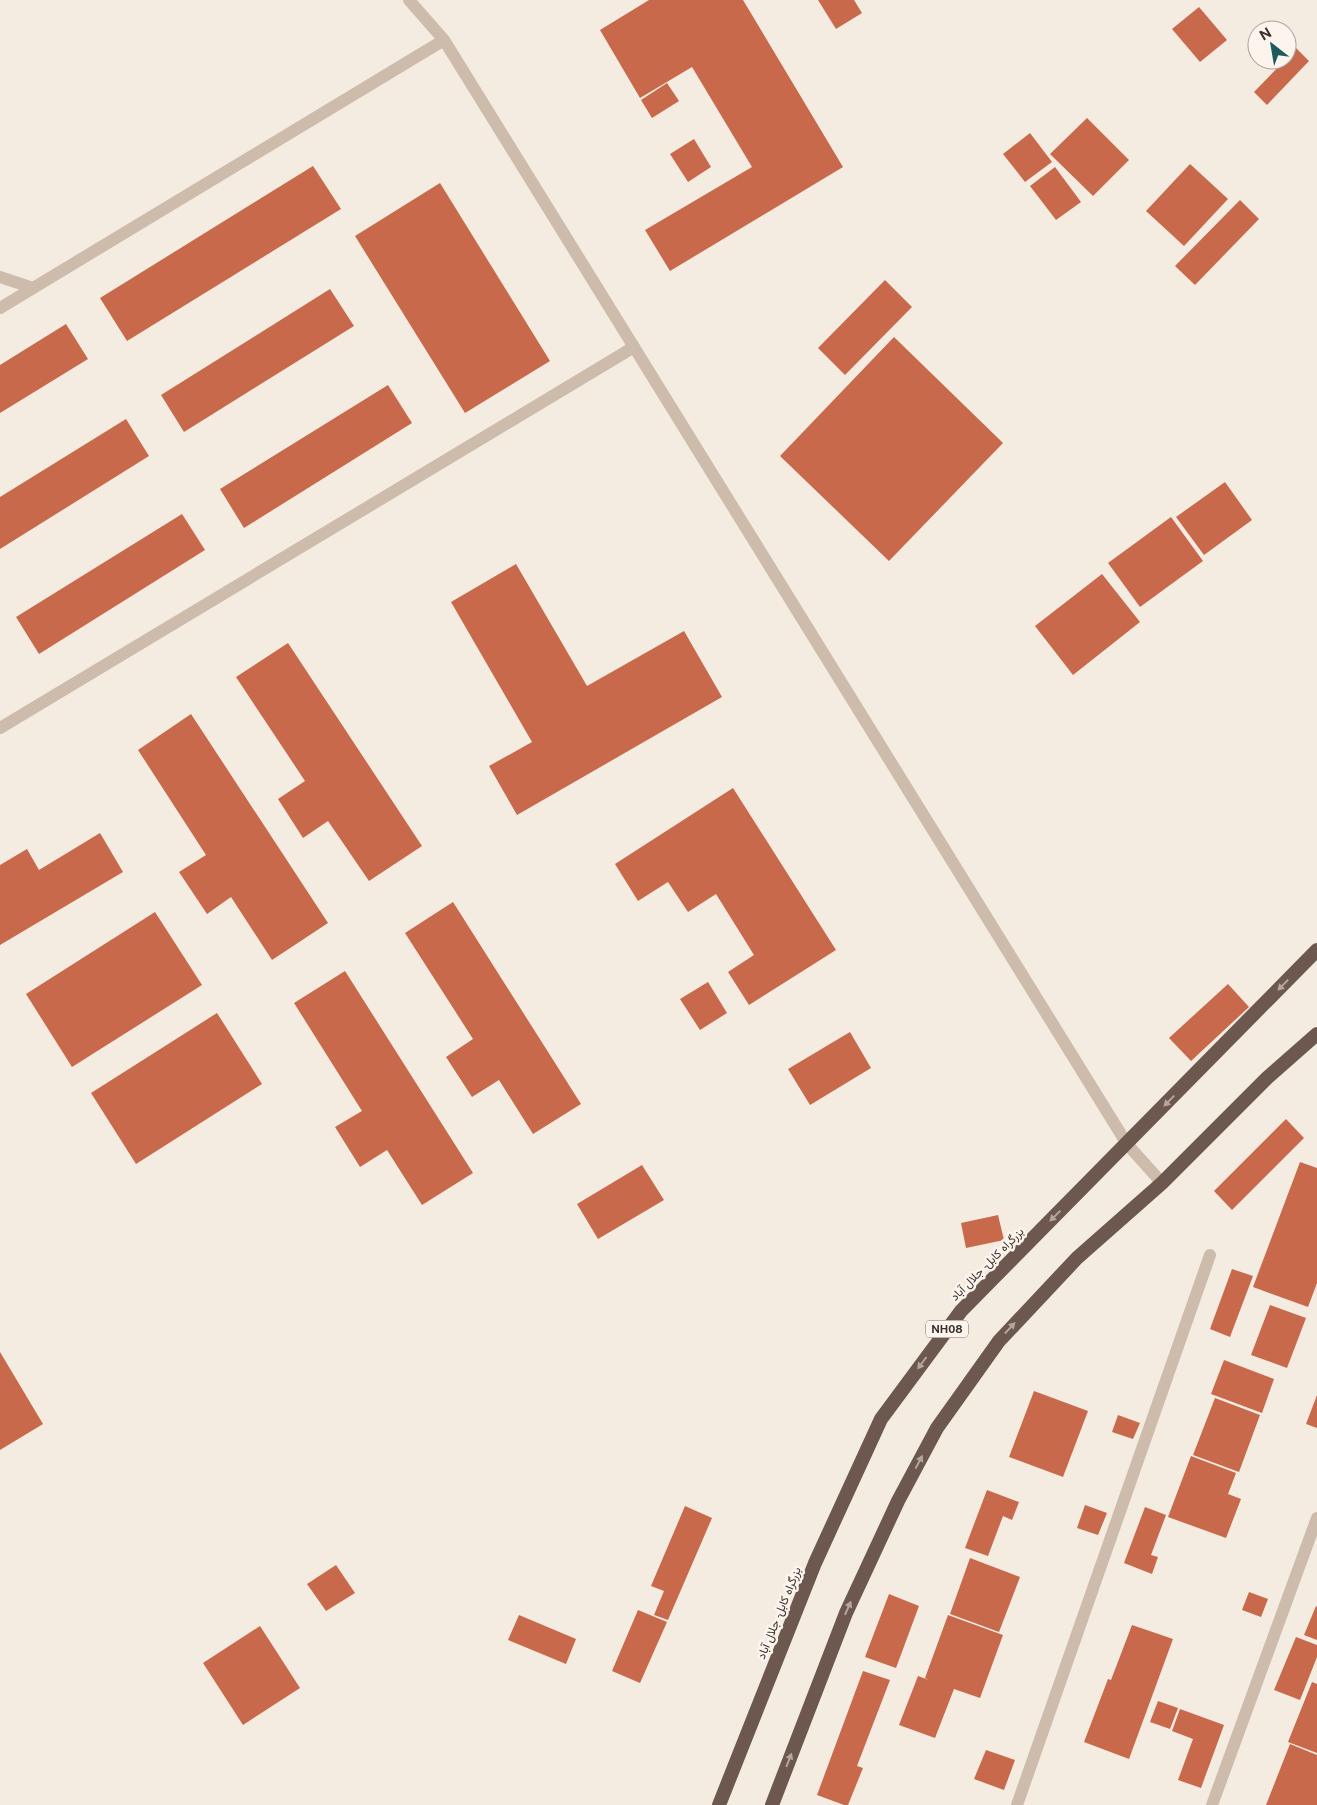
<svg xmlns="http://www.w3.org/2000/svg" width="1317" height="1805" font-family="'Public Sans',Vazirmatn,sans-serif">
	<rect width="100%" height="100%" fill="#f4ebe1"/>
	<!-- building -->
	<g fill="#c8694b">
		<path d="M649 0H743L843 167 670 271 645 230 752 167 692 67 640 98 600 30Z"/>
		<path d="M818 0H854L862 13 836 29Z"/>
		<path d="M1199 7 1227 40 1200 62 1172 29Z"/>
		<path d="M1296 48 1309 61 1267 105 1254 92 1285 60H1287V57Z"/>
		<path d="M667 83 679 101 652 118 641 100Z"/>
		<path d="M1087 118 1129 160 1093 196 1050 154Z"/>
		<path d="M1030 133 1052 162 1025 182 1003 154Z"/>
		<path d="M694 139 711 167 688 182 670 154Z"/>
		<path d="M1190 164 1228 199 1184 246 1146 211Z"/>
		<path d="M313 166 341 209 127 341 100 298Z"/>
		<path d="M1055 167 1081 202 1056 220 1030 186Z"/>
		<path d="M440 183 550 361 465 413 355 236Z"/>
		<path d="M1240 200 1259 219 1195 285 1175 266Z"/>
		<path d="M885 280 912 307 845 375 818 348Z"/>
		<path d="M330 289 354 326 184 432 161 395Z"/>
		<path d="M66 324 88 359 0 413V365Z"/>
		<path d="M894 337 1003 443 889 561 780 456Z"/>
		<path d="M388 385 412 423 244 528 220 489Z"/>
		<path d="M126 419 149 456 0 549V497Z"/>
		<path d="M1225 482 1252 520 1204 555 1176 517Z"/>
		<path d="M182 514 205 550 39 654 16 617Z"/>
		<path d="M1171 517 1203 561 1140 607 1108 563Z"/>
		<path d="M516 564 587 686 684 631 722 697 517 815 489 766 532 742 451 602Z"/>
		<path d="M1102 574 1140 622 1073 675 1035 626Z"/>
		<path d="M288 643 422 846 369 881 328 821 303 838 278 799 305 781 236 677Z"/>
		<path d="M191 714 328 923 272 960 231 897 207 914 179 872 206 855 138 750Z"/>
		<path d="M733 788 836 950 749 1005 728 972 754 955 716 894 688 912 668 882 638 901 615 864Z"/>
		<path d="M100 833 123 872 0 945V865L27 849 39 870Z"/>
		<path d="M453 902 581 1104 533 1134 499 1080 472 1097 446 1057 473 1039 405 933Z"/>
		<path d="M155 912 202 985 72 1067 26 994Z"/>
		<path d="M345 971 473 1173 422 1205 387 1150 360 1167 335 1127 362 1111 294 1003Z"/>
		<path d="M708 982 727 1013 700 1030 680 999Z"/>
		<path d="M1228 984 1249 1007 1191 1061 1169 1038Z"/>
		<path d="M217 1013 262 1084 136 1164 91 1093Z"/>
		<path d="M850 1032 871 1068 810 1105 788 1069Z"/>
		<path d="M1286 1119 1304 1138 1232 1210 1214 1191Z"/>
		<path d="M1300 1162 1317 1168V1283L1308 1307 1253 1287Z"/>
		<path d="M642 1165 664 1200 598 1239 577 1204Z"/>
		<path d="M998 1215 1004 1240 966 1248 961 1223Z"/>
		<path d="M1232 1269 1253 1276 1230 1337 1210 1329Z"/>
		<path d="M1270 1305 1306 1318 1287 1368 1251 1355Z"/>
		<path d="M0 1352 43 1424 0 1450Z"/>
		<path d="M1224 1360 1274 1379 1262 1413 1211 1394Z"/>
		<path d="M1034 1391 1088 1411 1063 1477 1009 1457Z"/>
		<path d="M1317 1395V1428L1306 1424Z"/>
		<path d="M1215 1398 1260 1415 1239 1472 1193 1455Z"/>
		<path d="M1118 1415 1140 1423 1133 1439 1112 1432Z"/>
		<path d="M1191 1456 1236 1473 1228 1494 1241 1499 1226 1538 1168 1517Z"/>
		<path d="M987 1490 1019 1502 1012 1520 1003 1516 988 1556 965 1548Z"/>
		<path d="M1085 1505 1107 1513 1098 1535 1077 1528Z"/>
		<path d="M685 1506 712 1518 668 1620 654 1615 664 1591 651 1586Z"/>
		<path d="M1145 1507 1166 1515 1151 1555 1158 1557 1152 1574 1124 1563Z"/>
		<path d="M970 1558 1020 1577 999 1632 950 1614Z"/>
		<path d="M336 1565 355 1593 326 1611 307 1584Z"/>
		<path d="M1249 1592 1268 1599 1261 1617 1242 1610Z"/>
		<path d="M889 1594 919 1606 896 1668 865 1657Z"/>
		<path d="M1316 1606 1317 1607V1640L1304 1635Z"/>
		<path d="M638 1610 667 1622 640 1683 612 1671Z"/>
		<path d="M519 1615 576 1639 566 1664 508 1640Z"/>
		<path d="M948 1615 1003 1635 980 1698 954 1689 935 1738 899 1725 918 1676 929 1680 925 1678Z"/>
		<path d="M1132 1625 1173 1639 1129 1759 1084 1742 1108 1679 1111 1680Z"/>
		<path d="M260 1626 300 1688 243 1725 203 1663Z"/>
		<path d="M1296 1637 1317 1645V1657L1300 1700 1274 1690Z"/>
		<path d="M863 1671 890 1680 857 1766 863 1768 848 1805H844L817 1795Z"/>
		<path d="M1312 1682 1317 1684V1753L1288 1742Z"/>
		<path d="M1158 1701 1178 1708 1170 1729 1150 1722Z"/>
		<path d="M1180 1709 1224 1725 1201 1788 1178 1780 1193 1739 1172 1731Z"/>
		<path d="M1290 1744 1317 1755V1805H1266Z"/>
		<path d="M986 1750 1015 1760 1004 1790 974 1779Z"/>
	</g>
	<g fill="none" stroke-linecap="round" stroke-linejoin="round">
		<!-- service -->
		<path stroke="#cdbbac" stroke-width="12" d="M409 0 444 40 1127 1144 1162 1183"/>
		<!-- minor -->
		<g stroke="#cdbbac" stroke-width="12">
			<path d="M0 277 33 288"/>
			<path d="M0 308 444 40"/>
			<path d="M0 728 634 347"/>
			<path d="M1017 1805 1210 1255"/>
			<path d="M1212 1805 1317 1518"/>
		</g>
		<!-- trunk -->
		<g stroke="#6c584f" stroke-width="14">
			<path d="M719 1805 815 1563 881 1419 961 1311 1317 950"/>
			<path d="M772 1805 846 1613 898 1501 937 1428 999 1341 1077 1258 1162 1183 1267 1078 1317 1034"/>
		</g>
	</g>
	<!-- one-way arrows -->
	<defs><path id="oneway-solid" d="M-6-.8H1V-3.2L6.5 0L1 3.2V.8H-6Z" transform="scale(1.25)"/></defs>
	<g fill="#b4a69e">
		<use href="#oneway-solid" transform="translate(1283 985) rotate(134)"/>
		<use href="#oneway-solid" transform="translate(1169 1101) rotate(134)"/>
		<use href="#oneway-solid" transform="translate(1055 1216) rotate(135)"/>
		<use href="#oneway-solid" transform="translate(1010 1328) rotate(-47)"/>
		<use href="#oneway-solid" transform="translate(922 1363) rotate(127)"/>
		<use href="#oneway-solid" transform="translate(919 1462) rotate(-62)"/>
		<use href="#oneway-solid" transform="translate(848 1608) rotate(-66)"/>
		<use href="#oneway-solid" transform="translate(789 1760) rotate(-69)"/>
	</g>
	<g text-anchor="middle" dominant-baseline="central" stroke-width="5" stroke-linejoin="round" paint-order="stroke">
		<!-- shield labels -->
		<rect fill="#fbf5ee" stroke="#756b66" stroke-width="1" x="926" y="1320.5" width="42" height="17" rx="4"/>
		<g font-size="11" font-weight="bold" fill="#3b302b">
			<text x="947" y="1329">NH08</text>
		</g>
		<!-- street labels -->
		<g font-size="12" fill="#3b302b" stroke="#fbf5ee">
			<text transform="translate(987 1264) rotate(-45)">بزرگراه کابل- جلال آباد</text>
			<text transform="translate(779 1613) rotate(-68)">بزرگراه کابل- جلال آباد</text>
		</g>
	</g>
	<!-- north arrow -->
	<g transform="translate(1272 45) rotate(329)"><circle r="24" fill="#fbf5ee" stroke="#aea6a0"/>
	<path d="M0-4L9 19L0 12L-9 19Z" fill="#1f5a5e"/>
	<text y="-8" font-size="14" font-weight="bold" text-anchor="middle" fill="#3b302b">N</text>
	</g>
</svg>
